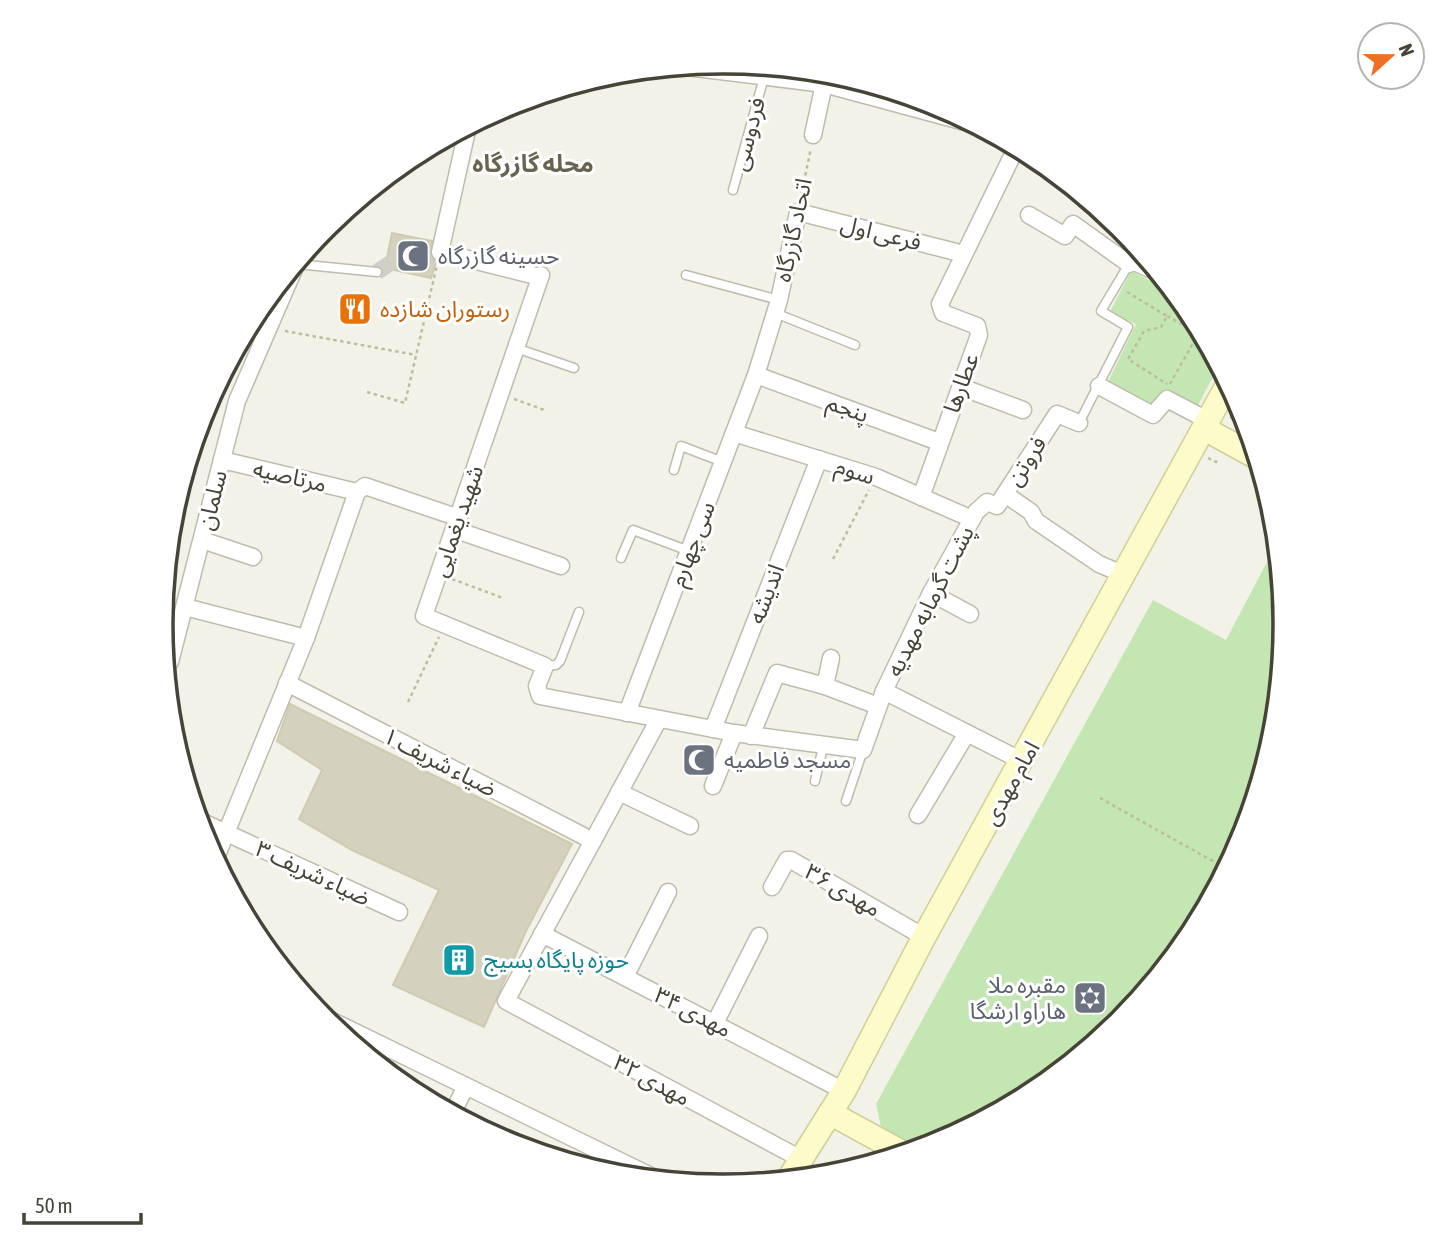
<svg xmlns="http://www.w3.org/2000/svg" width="1447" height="1248" font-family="'Asap Condensed','Noto Sans Arabic',sans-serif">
	<rect width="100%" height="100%" fill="#f3f2e8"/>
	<!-- green -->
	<g fill="#c3e6b3">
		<path d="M1131 271 1166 289 1170 285 1192 312 1220 364 1197 407 1167 393 1152 411 1107 384 1136 324 1110 312Z"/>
		<path d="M1278 541C1281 569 1287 598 1286 626 1280 816 1192 981 1037 1091 1007 1112 971 1127 938 1144L921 1149 881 1127 876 1104 1153 600 1226 640Z"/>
	</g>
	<!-- building -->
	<g fill="#d4d1be" stroke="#cfcab1" stroke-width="2">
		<path d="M392 233 432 241 430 254 436 262 431 278 385 268Z"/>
		<path d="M290 704 572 844 526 931 484 1027 393 985 439 890 352 850 299 819 322 770 277 741Z"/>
	</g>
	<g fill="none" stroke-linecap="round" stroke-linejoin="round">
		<!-- street-tunnel -->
		<path stroke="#d0cfc5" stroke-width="16" stroke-dasharray="16 8" stroke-linecap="butt" d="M377 272 392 262 440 252"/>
		<defs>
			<g id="lane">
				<path d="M733 190 764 77"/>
				<path d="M297 264 377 272"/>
				<path d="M686 275 779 300"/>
				<path d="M775 313 855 345"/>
				<path d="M516 348 574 368"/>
				<path d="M1079 423 1128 327 1101 311 1129 264 1167 281"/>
				<path d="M674 470 681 446 723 462"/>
				<path d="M621 558 633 530 689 551"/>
				<path d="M545 666 556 665 560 661 579 612"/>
				<path d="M815 781 823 747"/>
				<path d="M846 801 863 750"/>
			</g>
			<g id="street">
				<path d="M679 66 824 84 980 126"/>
				<path d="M468 126 440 252 540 277"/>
				<path d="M813 135 824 84"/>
				<path d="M1029 215 1065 236 1073 224 1129 264"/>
				<path d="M541 275 424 616 545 666 537 686 540 696 734 733 863 750 884 691 1022 761"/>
				<path d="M756 375 939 442"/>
				<path d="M1099 386 1153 415 1167 399 1209 421"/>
				<path d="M961 387 1023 410"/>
				<path d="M734 433 876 477 972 519"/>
				<path d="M222 460 357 492"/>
				<path d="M1005 494 1031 512 1036 521 1099 564 1125 575"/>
				<path d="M921 497 979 335 977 326 943 313 940 304 1017 146"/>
				<path d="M456 530 561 566"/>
				<path d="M202 540 253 557"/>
				<path d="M931 593 970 614"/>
				<path d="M185 607 306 638"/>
				<path d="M164 660 170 662 237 401 298 260"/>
				<path d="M287 683 593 841"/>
				<path d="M825 686 831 658"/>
				<path d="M884 691 931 593 976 512 987 502 997 506 1057 414 1079 423"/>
				<path d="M627 713 756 375 779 300 798 212 964 254"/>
				<path d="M659 719 506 1001 801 1159"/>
				<path d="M713 729 819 459"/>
				<path d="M751 736 777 673 825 686 878 706"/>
				<path d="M713 786 734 733"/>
				<path d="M619 792 690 826"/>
				<path d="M918 815 967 733"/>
				<path d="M198 820 399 912"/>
				<path d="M215 860 306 638 357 492 365 486 459 518"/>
				<path d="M772 887 787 860H791L924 937"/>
				<path d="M542 934 844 1091"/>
				<path d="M625 977 668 892"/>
				<path d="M320 1015 659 1180"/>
				<path d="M715 1023 759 936"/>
				<path d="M452 1114 466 1086"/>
			</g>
			<g id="secondary">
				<path d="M1205 429 1258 458"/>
				<path d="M830 1113 905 1154"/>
				<path d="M788 1180 844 1091 924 937 1229 382"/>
			</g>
		</defs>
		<!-- lane casing -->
		<use href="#lane" stroke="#bebcab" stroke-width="11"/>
		<!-- street casing -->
		<use href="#street" stroke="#bebcab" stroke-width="19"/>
		<!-- secondary casing -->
		<use href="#secondary" stroke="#d1cf99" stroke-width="26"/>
		<!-- path -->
		<g stroke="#bfbb9d" stroke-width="2.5" stroke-dasharray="3.5 3.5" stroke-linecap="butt">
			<path d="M801 196 811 148"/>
			<path d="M1127 292 1167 316 1161 327 1144 331 1128 359 1167 384"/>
			<path d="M1167 316 1198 333"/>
			<path d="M285 331 416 355"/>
			<path d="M1215 368 1218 362"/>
			<path d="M1170 384 1201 329"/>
			<path d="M367 392 405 403 437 265"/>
			<path d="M514 399 547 411"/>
			<path d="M1230 417 1240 422"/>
			<path d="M1240 422 1245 413"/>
			<path d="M1208 458 1216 462 1219 458"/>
			<path d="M833 559 869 490"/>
			<path d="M452 579 503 598"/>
			<path d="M408 702 439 637"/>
			<path d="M1100 798 1227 869"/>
		</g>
		<!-- lane -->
		<use href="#lane" stroke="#fff" stroke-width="8"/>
		<!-- street -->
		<use href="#street" stroke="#fff" stroke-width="16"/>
		<!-- secondary -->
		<use href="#secondary" stroke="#fcfbc9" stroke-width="23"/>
	</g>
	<!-- icons -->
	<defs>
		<symbol id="mosque-square" viewBox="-11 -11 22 22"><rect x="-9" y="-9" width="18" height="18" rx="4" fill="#6b7280" stroke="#fff"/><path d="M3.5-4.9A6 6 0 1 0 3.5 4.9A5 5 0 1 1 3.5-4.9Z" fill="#fff"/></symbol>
		<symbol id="restaurant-square" viewBox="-11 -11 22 22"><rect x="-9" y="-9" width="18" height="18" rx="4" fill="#e8710a" stroke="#fff"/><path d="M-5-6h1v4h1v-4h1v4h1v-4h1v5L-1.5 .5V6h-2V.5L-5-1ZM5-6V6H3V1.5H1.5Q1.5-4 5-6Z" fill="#fff"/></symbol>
		<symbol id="building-square" viewBox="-11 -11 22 22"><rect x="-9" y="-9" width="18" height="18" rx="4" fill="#0f9aa8" stroke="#fff"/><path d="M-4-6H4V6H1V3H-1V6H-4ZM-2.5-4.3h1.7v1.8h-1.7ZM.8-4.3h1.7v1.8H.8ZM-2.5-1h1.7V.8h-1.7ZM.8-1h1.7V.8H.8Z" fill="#fff"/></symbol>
		<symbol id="synagogue-square" viewBox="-11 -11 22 22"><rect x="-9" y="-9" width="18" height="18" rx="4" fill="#6b7280" stroke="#fff"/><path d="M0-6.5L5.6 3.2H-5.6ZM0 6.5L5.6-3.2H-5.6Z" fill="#fff"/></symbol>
	</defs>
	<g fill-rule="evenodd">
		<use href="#mosque-square" x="394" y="237" width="38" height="38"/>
		<use href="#restaurant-square" x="336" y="290" width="38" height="38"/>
		<use href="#mosque-square" x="680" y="741" width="38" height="38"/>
		<use href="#building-square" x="440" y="941" width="38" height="38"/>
		<use href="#synagogue-square" x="1071" y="979" width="38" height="38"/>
	</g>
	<g text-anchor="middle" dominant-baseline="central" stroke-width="6" stroke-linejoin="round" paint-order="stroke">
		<!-- street labels -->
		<g font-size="23" fill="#464437" stroke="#fff">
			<text transform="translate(748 134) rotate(-75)">فردوسی</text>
			<text transform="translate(793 230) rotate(-78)">اتحاد گازرگاه</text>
			<text transform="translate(881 233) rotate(14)">فرعی اول</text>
			<text transform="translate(961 383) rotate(-70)">عطارها</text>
			<text transform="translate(848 408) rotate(20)">پنجم</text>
			<text transform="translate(1026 461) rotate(-57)">فروتن</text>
			<text transform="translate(855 471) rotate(18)">سوم</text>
			<text transform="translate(290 476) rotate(13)">مرتاصیه</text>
			<text transform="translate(212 500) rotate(-76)">سلمان</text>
			<text transform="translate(457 521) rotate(-71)">شهید یغمایی</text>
			<text transform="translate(692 544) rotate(-69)">سی چهارم</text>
			<text transform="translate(766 594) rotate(-69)">اندیشه</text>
			<text transform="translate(930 601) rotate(-63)">پشت گرمابه مهدیه</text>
			<text transform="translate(440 762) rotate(27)">ضیاء شریف ۱</text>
			<text transform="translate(1011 783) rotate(-61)">امام مهدی</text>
			<text transform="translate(313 873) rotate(25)">ضیاء شریف ۳</text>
			<text transform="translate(843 890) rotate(30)">مهدی ۳۶</text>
			<text transform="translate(693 1012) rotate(27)">مهدی ۳۴</text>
			<text transform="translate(652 1080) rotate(28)">مهدی ۳۲</text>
		</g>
		<!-- worship labels -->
		<g font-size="23" fill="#5b616d" stroke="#fff" text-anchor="start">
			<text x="438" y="256">حسینه گازرگاه</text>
			<text x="724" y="760">مسجد فاطمیه</text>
			<text x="1066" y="985" text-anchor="end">مقبره ملا<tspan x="1066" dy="26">هاراو ارشگا</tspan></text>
		</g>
		<!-- food labels -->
		<g font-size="23" fill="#c56008" stroke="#fff" text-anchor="start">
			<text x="380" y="309">رستوران شازده</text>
		</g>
		<!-- culture labels -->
		<g font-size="23" fill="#0d838f" stroke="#fff" text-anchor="start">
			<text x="484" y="960">حوزه پایگاه بسیج</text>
		</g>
		<!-- neighbourhood labels -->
		<g font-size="24" font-weight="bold" fill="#69644f" stroke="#fff">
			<text x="533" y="163">محله گازرگاه</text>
		</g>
	</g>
	<!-- crop -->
	<path d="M0 0H1447V1248H0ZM173 624a550 550 0 1 1 1100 0a550 550 0 1 1-1100 0Z" fill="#fff" fill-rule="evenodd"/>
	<path fill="none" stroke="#464437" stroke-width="3.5" d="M173 624a550 550 0 1 1 1100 0a550 550 0 1 1-1100 0Z"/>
	<!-- north arrow -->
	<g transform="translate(1391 56) rotate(69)"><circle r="33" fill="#ffffff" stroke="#b5b4af" stroke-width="2"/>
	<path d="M0-5L12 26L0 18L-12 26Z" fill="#f06f22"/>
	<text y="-10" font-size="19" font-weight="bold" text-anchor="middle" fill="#464437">N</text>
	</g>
	<!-- scale -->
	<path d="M24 1213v10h117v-10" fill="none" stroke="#464437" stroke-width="3.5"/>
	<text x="35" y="1213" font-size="21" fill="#464437" stroke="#ffffff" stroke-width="5" paint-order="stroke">50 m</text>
</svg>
